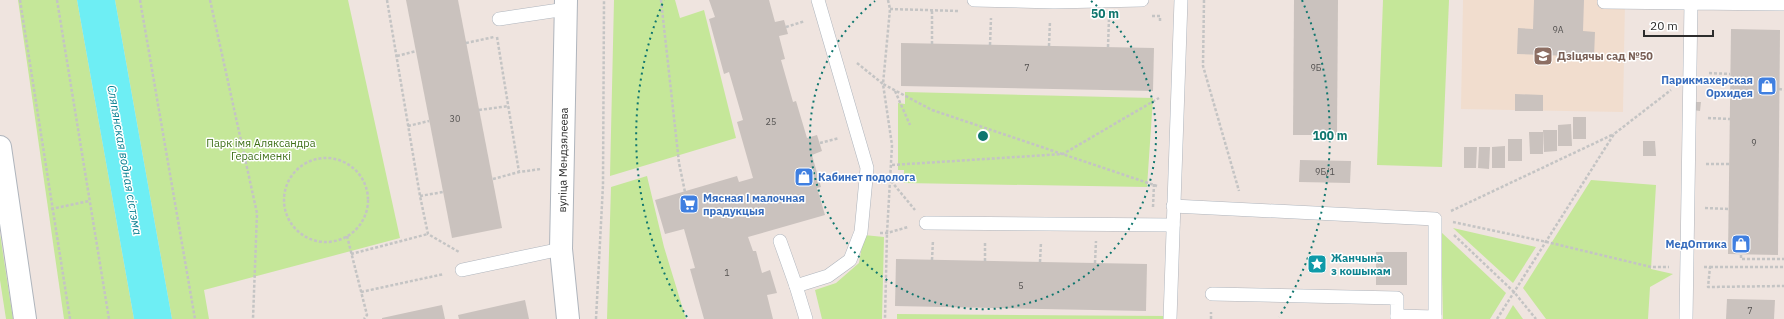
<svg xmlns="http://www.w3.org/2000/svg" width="1784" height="319" font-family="'IBM Plex Sans',sans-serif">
	<rect width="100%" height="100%" fill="#efe4df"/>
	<!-- education -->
	<path fill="#f1ddce" d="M1463 0H1625L1623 112 1461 109Z"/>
	<!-- green -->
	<g fill="#c5e799">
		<path d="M18 0H77L134 319H64Z"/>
		<path d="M115 0H348L400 238 204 290 209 319H172Z"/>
		<path d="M614 0H675L680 18 704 10 736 138 610 176Z"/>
		<path d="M1383 0H1449L1442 167 1377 165Z"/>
		<path d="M905 92 1153 98 1147 187 904 183V170H898V103L905 104Z"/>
		<path d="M647 176 664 247 686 319H607L611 187Z"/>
		<path d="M1591 180 1656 185 1651 269 1673 274 1650 287 1648 319H1546L1523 288Z"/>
		<path d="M1453 228 1536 247 1513 283Z"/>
		<path d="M1441 232 1506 293 1490 319H1443Z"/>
		<path d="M0 234 13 319H6L0 280Z"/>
		<path d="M864 235 884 237 882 319H822L815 290 836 283 859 263Z"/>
		<path d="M1513 305 1523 319H1505Z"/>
		<path d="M897 314 1166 316V319H897Z"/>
	</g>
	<!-- water -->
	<path fill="#6eeef4" d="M77 0H115L172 319H134Z"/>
	<!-- building -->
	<g fill="#cac2be">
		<path d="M406 0H458L502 228 452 238Z"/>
		<path d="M709 0H769L775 22 784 20 788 34 779 36 785 59 781 60 793 102 796 101 807 138 817 135 822 151 812 155 821 187 817 188 825 215 748 237 753 251H756L762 273 770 270 777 293 767 295 773 319H704L690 269 695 268 684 229 665 234 655 200 737 176 739 182 753 178 737 122 743 120 729 72 724 74 709 19 715 17Z"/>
		<path d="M1294 0H1338L1337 135H1293Z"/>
		<path d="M1534 0H1584L1583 31 1595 32 1594 57 1517 54 1518 28 1533 29Z"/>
		<path d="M1731 29 1780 30 1778 255 1728 254Z"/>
		<path d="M901 43 1154 48 1153 91 901 86Z"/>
		<path d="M1515 94 1543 95V111H1515Z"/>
		<path d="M1694 102H1701L1700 111 1693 110Z"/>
		<rect x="1573" y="117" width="13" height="22"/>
		<path d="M1571 124 1572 146H1558V125Z"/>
		<path d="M1543 130H1557V151L1544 152Z"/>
		<path d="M1529 132H1543V154H1530Z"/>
		<rect x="1508" y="139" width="14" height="22"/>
		<path d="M1643 141H1655L1656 156H1643Z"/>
		<path d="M1505 146V168H1492V147Z"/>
		<path d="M1464 147H1477L1476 168H1464Z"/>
		<path d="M1479 147H1490L1489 169 1478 168Z"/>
		<path d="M1300 160 1351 161 1350 183 1299 182Z"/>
		<rect x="1376" y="252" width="31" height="33"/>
		<path d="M896 259 1147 264 1146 311 895 306Z"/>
		<path d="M1727 299 1775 300 1774 319H1726Z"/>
		<path d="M525 300 529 319H459L458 315Z"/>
		<path d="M442 305 445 319H382V318Z"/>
	</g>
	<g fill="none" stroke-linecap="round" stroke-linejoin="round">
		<defs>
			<g id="service">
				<path d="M974 0 1054 2 1142 0"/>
				<path d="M1604 2 1691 3 1692 0"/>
				<path d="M499 19 566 9"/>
				<path d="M1173 206 1435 219V319"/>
				<path d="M926 223 1173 225"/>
				<path d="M780 241 796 286"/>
				<path d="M462 270 561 249"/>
				<path d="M1212 294 1397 298V319"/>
				<path d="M1397 316 1435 317"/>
				<path d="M806 319 796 286 828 276 850 260 861 232 867 168 818 0"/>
				<path d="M1170 319 1181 0"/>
				<path d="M1686 319 1691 3 1784 4"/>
			</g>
			<path id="minor" d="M566 0 561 249 568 319"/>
			<path id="secondary" d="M0 147 25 319"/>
		</defs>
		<!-- service casing -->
		<use href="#service" stroke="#afb5bd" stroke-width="14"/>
		<!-- minor casing -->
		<use href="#minor" stroke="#afb5bd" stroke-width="24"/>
		<!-- secondary casing -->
		<use href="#secondary" stroke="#afb5bd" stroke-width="24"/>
		<!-- path -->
		<g stroke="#c4c4c4" stroke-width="2.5" stroke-dasharray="3 2" stroke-linecap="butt">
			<path d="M20 0 70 319"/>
			<path d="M57 0 109 319"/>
			<path d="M140 0 195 319"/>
			<path d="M210 0 257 213 253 319"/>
			<path d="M387 0 420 196 428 234 459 252"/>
			<path d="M661 0 679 163 685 192"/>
			<path d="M888 0 890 9 883 84 932 110 1157 186"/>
			<path d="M1204 0 1203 66 1239 191"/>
			<path d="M890 9 959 11"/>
			<path d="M1152 16H1160V21"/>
			<path d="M786 27 805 21"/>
			<path d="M497 37 519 172 541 169"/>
			<path d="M466 43 494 37"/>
			<path d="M932 44V10"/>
			<path d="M990 45 991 18"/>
			<path d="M1049 46 1050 21"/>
			<path d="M1108 47 1109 18"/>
			<path d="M397 56 416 51"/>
			<path d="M857 63 883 84 892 145 887 233 885 319"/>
			<path d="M1709 73 1730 74"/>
			<path d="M1779 89 1784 90"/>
			<path d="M895 91 910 125"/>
			<path d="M479 110 509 106"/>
			<path d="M1708 118 1730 119"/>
			<path d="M408 126 429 121"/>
			<path d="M820 143 839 138"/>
			<circle cx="326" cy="200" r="42"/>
			<path d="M1706 164H1729"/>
			<path d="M892 165 1063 154 1159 98"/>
			<path d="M493 179 519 172"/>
			<path d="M891 181 915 210"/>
			<path d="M420 196 443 192"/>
			<path d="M1153 207 1154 184"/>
			<path d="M1705 208 1729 209"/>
			<path d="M51 209 89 201"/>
			<path d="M1451 211 1614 134"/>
			<path d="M1453 222 1547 242 1651 267H1669"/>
			<path d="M880 233H887L908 227"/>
			<path d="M1454 235 1514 292 1536 319"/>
			<path d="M347 236 367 315 364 319"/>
			<path d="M351 254 428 234"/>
			<path d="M1741 255V259H1784"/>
			<path d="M932 260 933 240"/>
			<path d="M985 261V241"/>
			<path d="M1040 262 1041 242"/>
			<path d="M1095 263 1096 241"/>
			<path d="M1704 267H1710L1708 287 1784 286"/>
			<path d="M1710 267H1784"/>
			<path d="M361 292 444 274"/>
			<path d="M596 319 603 185 604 0"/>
			<path d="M1211 319V312"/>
			<path d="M1497 319 1614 134 1671 90"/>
		</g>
		<!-- service -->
		<use href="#service" stroke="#fff" stroke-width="13"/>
		<!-- minor -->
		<use href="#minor" stroke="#fff" stroke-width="22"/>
		<!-- secondary -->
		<use href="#secondary" stroke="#fff" stroke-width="22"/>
	</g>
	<!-- distance rings -->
	<g fill="none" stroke="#0f766e" stroke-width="2" stroke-dasharray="2 4">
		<path d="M1091 1A173 173 0 1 1 875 1"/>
		<path d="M687 317A347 347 0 0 1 664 0M1302 0A347 347 0 0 1 1279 317"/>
	</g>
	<!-- icons -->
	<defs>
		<symbol id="school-square" viewBox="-11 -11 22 22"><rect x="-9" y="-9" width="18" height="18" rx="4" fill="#8d6e63" stroke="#fff"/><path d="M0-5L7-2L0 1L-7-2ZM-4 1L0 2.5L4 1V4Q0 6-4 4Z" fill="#fff"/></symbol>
		<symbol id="shop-square" viewBox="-11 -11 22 22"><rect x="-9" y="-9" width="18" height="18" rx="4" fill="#3f7fe0" stroke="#fff"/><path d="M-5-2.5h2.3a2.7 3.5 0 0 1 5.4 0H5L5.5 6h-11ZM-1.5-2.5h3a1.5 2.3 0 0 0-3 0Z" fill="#fff"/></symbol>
		<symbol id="supermarket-square" viewBox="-11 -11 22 22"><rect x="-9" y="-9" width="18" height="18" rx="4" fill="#3f7fe0" stroke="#fff"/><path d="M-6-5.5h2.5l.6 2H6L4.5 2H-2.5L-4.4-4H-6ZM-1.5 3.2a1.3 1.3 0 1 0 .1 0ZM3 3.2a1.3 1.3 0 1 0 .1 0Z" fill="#fff"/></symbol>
		<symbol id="sight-square" viewBox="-11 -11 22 22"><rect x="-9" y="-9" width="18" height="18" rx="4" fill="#0f9aa8" stroke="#fff"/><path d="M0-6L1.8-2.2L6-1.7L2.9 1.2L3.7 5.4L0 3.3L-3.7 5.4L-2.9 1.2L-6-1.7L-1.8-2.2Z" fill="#fff"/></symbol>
	</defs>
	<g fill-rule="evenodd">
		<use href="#school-square" x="1532" y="45" width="22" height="22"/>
		<use href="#shop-square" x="1756" y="75" width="22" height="22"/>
		<use href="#shop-square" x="793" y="166" width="22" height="22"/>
		<use href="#supermarket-square" x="678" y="193" width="22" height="22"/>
		<use href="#shop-square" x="1730" y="233" width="22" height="22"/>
		<use href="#sight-square" x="1306" y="253" width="22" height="22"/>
	</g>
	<g text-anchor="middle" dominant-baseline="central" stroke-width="3" stroke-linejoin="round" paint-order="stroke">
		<!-- number labels -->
		<g font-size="9" fill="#545251">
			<text x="1558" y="29">9А</text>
			<text x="1027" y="67">7</text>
			<text x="1316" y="67">9Б</text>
			<text x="455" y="118">30</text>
			<text x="771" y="121">25</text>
			<text x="1754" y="142">9</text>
			<text x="1325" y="171">9Б/1</text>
			<text x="727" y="272">1</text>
			<text x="1021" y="285">5</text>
			<text x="1750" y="310">7</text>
		</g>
		<!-- education labels -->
		<g font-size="11" font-weight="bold" fill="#785e54" stroke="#fff" text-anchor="start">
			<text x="1557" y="56">Дзіцячы сад №50</text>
		</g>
		<!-- shop labels -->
		<g font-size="11" font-weight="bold" fill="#366cbe" stroke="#fff" text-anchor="end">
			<text x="1753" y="80">Парикмахерская<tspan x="1753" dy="13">Орхидея</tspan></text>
			<text x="818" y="177" text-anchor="start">Кабинет подолога</text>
			<text x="703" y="198" text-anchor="start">Мясная і малочная<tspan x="703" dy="13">прадукцыя</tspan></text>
			<text x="1727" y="244">МедОптика</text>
		</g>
		<!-- park labels -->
		<g font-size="11" fill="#3d6f17" stroke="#fff">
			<text x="261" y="143">Парк імя Аляксандра<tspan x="261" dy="13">Герасіменкі</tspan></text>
		</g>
		<!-- street labels -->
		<g font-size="11" fill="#2d2d2d" stroke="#fff">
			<text transform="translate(563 160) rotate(-89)">вуліца Мендзялеева</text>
		</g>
		<!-- culture labels -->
		<g font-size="11" font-weight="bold" fill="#0d838f" stroke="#fff" text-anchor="start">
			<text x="1331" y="258">Жанчына<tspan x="1331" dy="13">з кошыкам</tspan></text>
		</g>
		<!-- water labels -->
		<g font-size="12" font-style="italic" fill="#087f90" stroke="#fff">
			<text transform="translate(125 160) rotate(80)">Сляпянская водная сістэма</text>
		</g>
	</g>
	<circle cx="983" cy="136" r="6" fill="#0f766e" stroke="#fff" stroke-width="2"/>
	<g font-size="12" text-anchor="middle" font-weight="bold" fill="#0f766e" stroke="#fff" stroke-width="3" stroke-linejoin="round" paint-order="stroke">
		<text x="1105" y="18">50 m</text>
		<text x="1330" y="140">100 m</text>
	</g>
	<!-- scale -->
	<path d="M1644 30v6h69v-6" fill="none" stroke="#2d2d2d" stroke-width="2"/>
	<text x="1650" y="30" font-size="12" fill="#2d2d2d" stroke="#ffffff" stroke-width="3" paint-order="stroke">20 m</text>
</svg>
